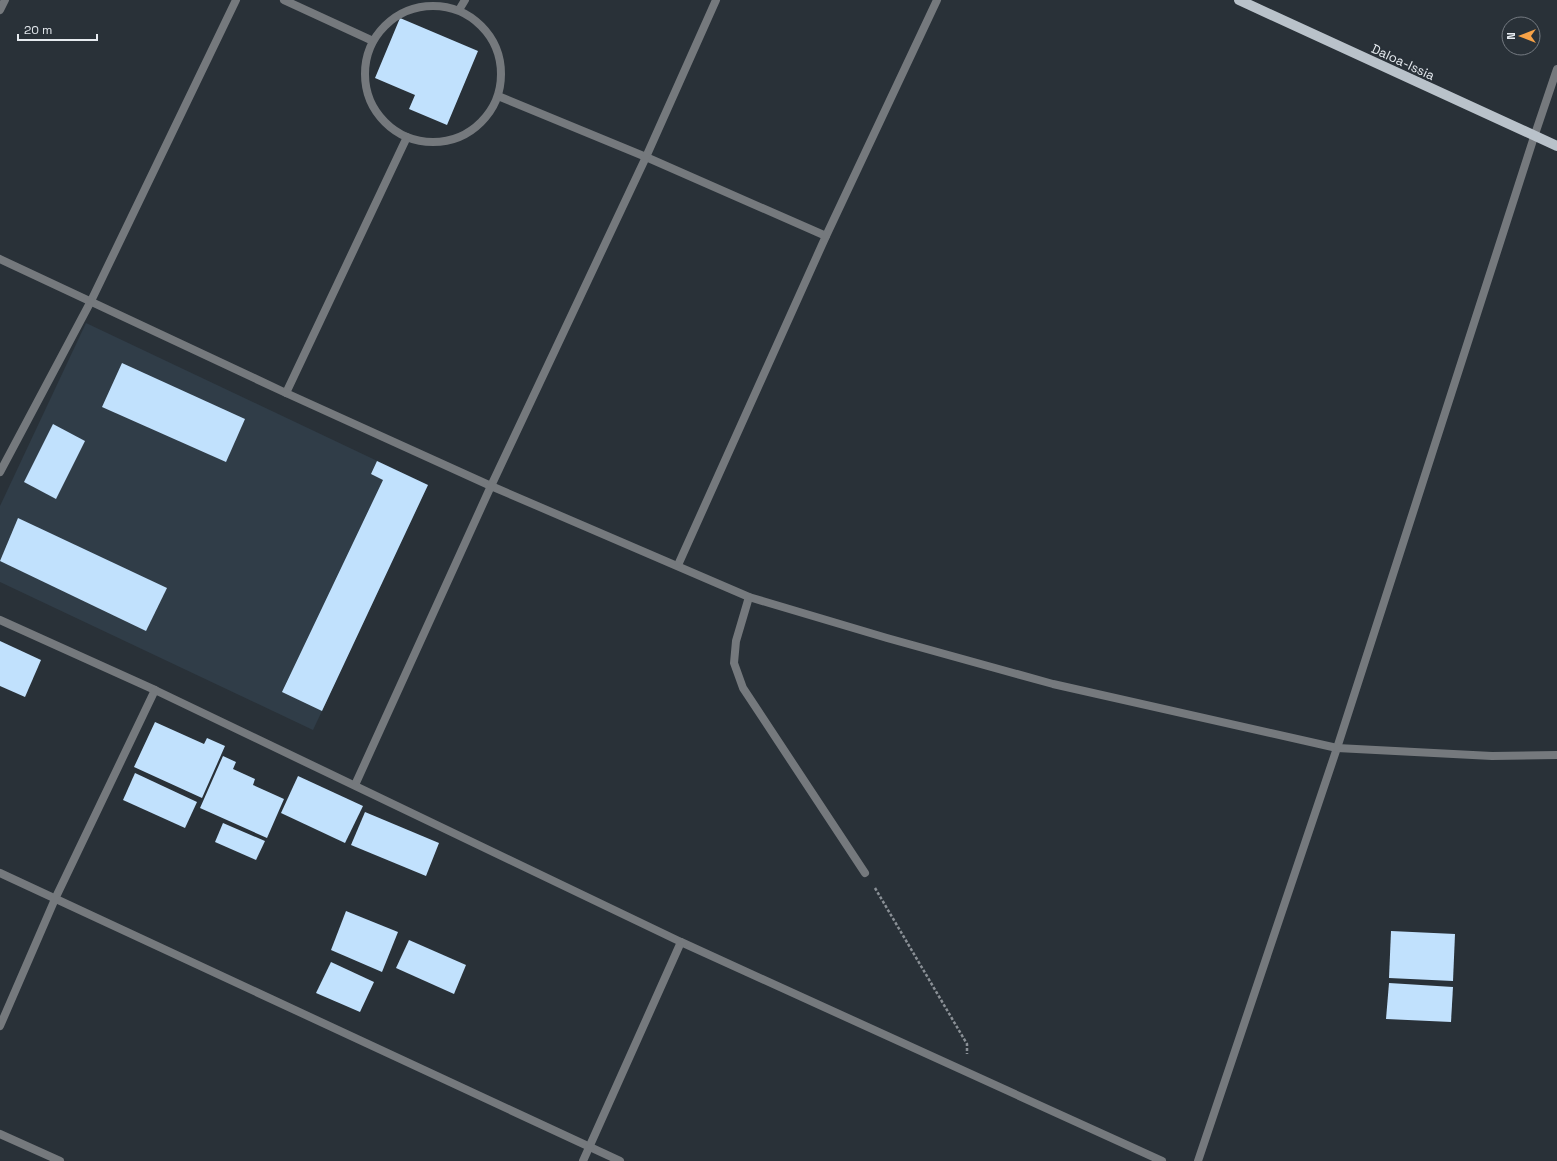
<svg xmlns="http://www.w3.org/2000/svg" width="1557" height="1161" font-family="'Space Grotesk',sans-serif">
	<rect width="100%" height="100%" fill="#293138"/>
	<!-- built -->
	<path fill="#303d48" d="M86 323 428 485 313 730 0 582V506Z"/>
	<!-- building -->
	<g fill="#c1e1fd">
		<path d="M400 18 478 51 447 125 409 109 415 95 375 78Z"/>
		<path d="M122 363 245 419 226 462 102 407Z"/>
		<path d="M53 424 85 441 56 499 24 482Z"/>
		<path d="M377 461 428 485 322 711 282 692 383 480 371 474Z"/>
		<path d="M18 518 167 588 146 631 0 561Z"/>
		<path d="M0 641 41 660 25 697 0 686Z"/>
		<path d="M155 722 204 744 207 738 225 746 202 798 134 767Z"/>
		<path d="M223 756 236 762 233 769 255 779 253 785 284 799 267 838 200 808Z"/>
		<path d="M135 773 197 802 185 828 123 800Z"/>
		<path d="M298 776 363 806 345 843 281 813Z"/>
		<path d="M365 812 439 843 426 876 351 845Z"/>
		<path d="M223 823 265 841 256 860 215 842Z"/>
		<path d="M346 911 398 932 382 972 331 950Z"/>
		<path d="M1391 931 1455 934 1453 981 1389 978Z"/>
		<path d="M409 940 466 965 454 994 396 968Z"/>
		<path d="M331 962 374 982 360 1012 316 993Z"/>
		<path d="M1389 983 1453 987 1451 1022 1386 1019Z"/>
	</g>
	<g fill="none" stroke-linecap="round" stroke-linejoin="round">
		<!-- path -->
		<path stroke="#8a9096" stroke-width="2.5" stroke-dasharray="3 2" stroke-linecap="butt" d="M875 888 967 1044V1054"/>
		<!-- minor -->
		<g stroke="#75797d" stroke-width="8">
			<path d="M284 0 373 41"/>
			<circle cx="433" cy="74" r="68"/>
			<path d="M0 10 5 0"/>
			<path d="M459 10 465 0"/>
			<path d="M498 96 646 157 826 236"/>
			<path d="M286 393 407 137"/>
			<path d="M0 472 91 301 236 0"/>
			<path d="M678 565 826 236 937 0"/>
			<path d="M749 597 736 641 734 663 743 688 865 873"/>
			<path d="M0 620 155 690"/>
			<path d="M355 785 491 486 646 157 716 0"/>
			<path d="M0 873 620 1161"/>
			<path d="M0 1026 55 899 155 690 681 942"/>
			<path d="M0 1134 60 1161"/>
			<path d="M583 1161 681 942 1162 1161"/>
			<path d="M1198 1161 1337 748 1534 137"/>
		</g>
		<!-- tertiary -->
		<g stroke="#75797d" stroke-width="8">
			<path d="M1534 137 1557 69"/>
			<path d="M0 259 286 393 491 486 749 597 887 638 1053 684 1337 748 1492 756 1557 755"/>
		</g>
		<!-- primary -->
		<path stroke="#b9c2ca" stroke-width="10" d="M1239 0 1557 146"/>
	</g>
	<g text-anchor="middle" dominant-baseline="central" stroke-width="4" stroke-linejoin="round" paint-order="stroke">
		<!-- street labels -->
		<g font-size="13" fill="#e6ebf0" stroke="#293138">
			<text transform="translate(1403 62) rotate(25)">Daloa-Issia</text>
		</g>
	</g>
	<!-- north arrow -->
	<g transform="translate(1521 36) rotate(270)"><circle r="19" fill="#293138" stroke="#757b82"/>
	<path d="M0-3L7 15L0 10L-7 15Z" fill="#f6a247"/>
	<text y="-6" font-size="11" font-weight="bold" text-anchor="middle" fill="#e6ebf0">N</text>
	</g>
	<!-- scale -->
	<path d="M18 34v6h79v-6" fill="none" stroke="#e6ebf0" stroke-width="2"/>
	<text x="24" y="34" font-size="12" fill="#e6ebf0" stroke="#293138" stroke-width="3" paint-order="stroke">20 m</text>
</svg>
